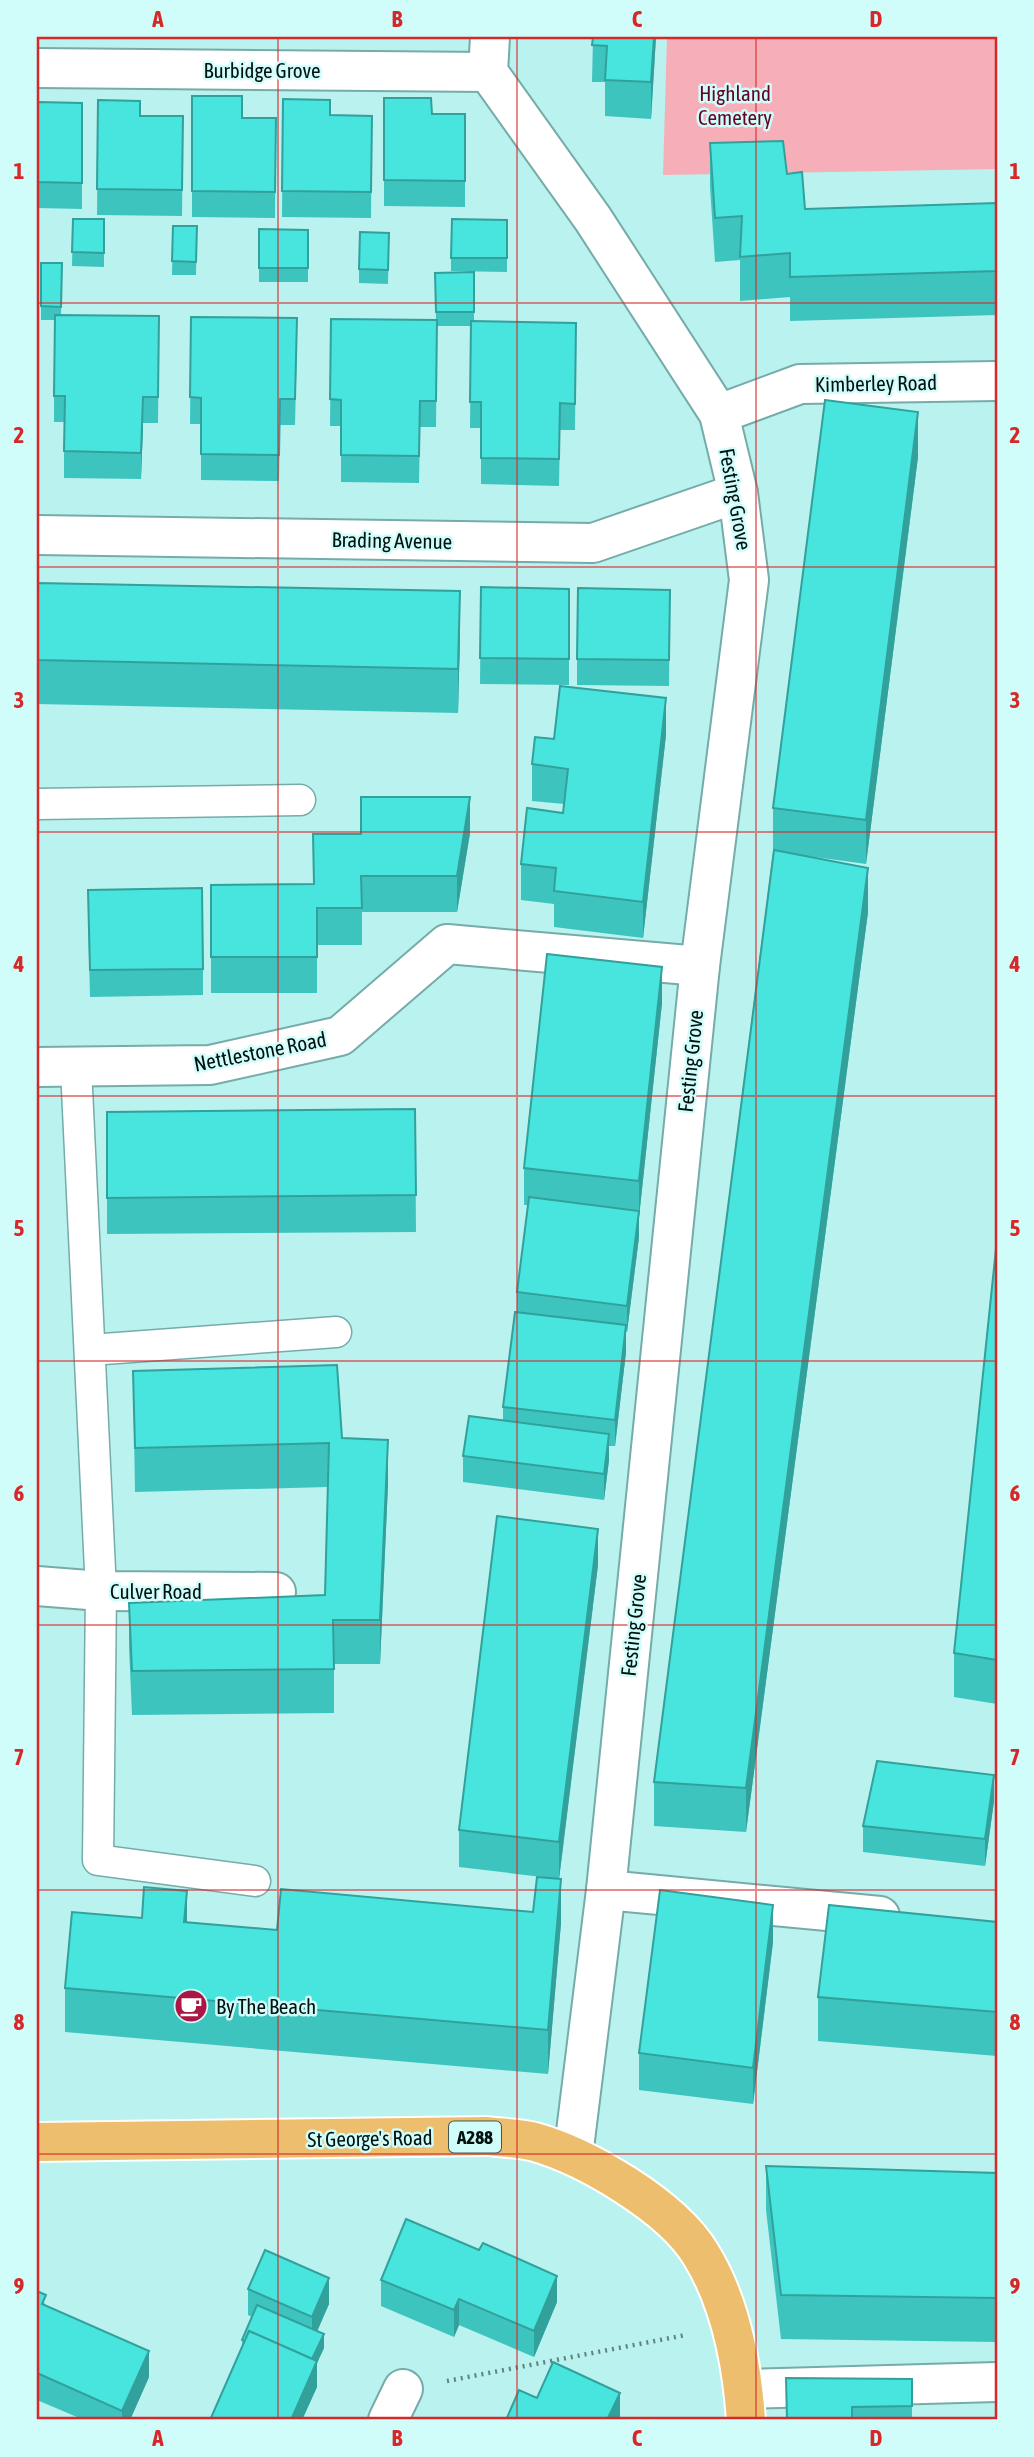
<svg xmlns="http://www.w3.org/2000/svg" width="1034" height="2457" font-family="'Asap Condensed',sans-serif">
	<rect width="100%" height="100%" fill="#b9f2ef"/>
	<!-- green -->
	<path fill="#f6afb8" d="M667 37H997V169L663 175Z"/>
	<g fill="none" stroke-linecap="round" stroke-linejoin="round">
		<defs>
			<g id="service">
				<path d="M37 804 300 800"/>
				<path d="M76 1068 101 1591 98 1860 255 1881"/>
				<path d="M90 1350 336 1332"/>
			</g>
			<g id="minor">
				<path d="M490 37 488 72 593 219 719 414 738 493 749 580 700 966 606 1890 573 2156"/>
				<path d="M37 68 488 72"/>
				<path d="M719 414 800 384 997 381"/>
				<path d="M37 535 593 543 738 493"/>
				<path d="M37 1067 210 1065 340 1036 447 944 700 966"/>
				<path d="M37 1586 101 1591 276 1592"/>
				<path d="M606 1890 880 1916"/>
				<path d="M744 2389 997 2382"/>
				<path d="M388 2420 403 2389"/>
			</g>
			<path id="primary" d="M37 2142 487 2136C503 2138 520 2138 535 2142 587 2157 671 2206 700 2253 731 2302 742 2363 746 2420"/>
		</defs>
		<!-- service casing -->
		<use href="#service" stroke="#75aca9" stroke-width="33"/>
		<!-- minor casing -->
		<use href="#minor" stroke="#75aca9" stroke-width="42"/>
		<!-- primary casing -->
		<use href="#primary" stroke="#fff" stroke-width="42"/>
		<!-- path -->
		<path stroke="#5e8482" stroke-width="4.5" stroke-dasharray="2 5" stroke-linecap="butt" d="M447 2381 686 2335"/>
		<!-- service -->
		<use href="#service" stroke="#fff" stroke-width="30"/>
		<!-- minor -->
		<use href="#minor" stroke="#fff" stroke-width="38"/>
		<!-- primary -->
		<use href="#primary" stroke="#edbe6d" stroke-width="38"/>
	</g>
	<!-- wall -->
	<g fill="#3ec4bf">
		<path d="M593 37H656L651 119 605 116V82H592Z"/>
		<path d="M192 96 242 118H276L275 218 192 217Z"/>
		<path d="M384 98 432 114H465V207L384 206Z"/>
		<path d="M283 99 330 115 372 116 371 218 282 217Z"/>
		<path d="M98 100 140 116H183L182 216 97 215Z"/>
		<path d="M37 102 82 103V209L37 208Z"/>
		<path d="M710 143 787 174 805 209 997 203V315L790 321V297L740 301V260L715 262 710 187Z"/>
		<path d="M73 219H104V267L72 266Z"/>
		<path d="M507 220V272L451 271V258Z"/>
		<path d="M173 226H197L196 275H172Z"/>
		<path d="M259 229 308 230V282H259Z"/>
		<path d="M389 233 388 284 359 283V269Z"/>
		<path d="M41 263H62L61 315 159 316 158 423H143L141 479 64 478V422H54V320H41Z"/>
		<path d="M474 272V321L576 323 575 430H560L559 486 481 484V428H470L471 326H437L436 427H420L419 483 341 482V426H330L331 319 436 320 435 273Z"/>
		<path d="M191 317 297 344 295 425H280L279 481 201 480V424H190Z"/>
		<rect x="996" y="440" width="1" height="78"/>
		<path d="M918 457 866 864 800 855 868 912 746 1832 654 1826V1782L773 852V808Z"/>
		<path d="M37 583 460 635 458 713 37 704Z"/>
		<path d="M481 587 569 589V685L480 684Z"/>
		<path d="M670 590 669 686 577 685V659Z"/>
		<path d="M666 735 643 938 554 927V904L521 900V864L563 813 564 804 532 801V764L554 739Z"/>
		<path d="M470 833 457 912H362V945H317V993H211V885L313 884Z"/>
		<path d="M88 916 203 969V995L90 997Z"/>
		<path d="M662 1003 639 1217V1237L627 1332H626V1352L615 1446H609V1460L604 1500 463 1482V1456L503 1420V1407L517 1312V1292L528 1205H524V1168Z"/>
		<path d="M415 1109 416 1232 107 1234V1112Z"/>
		<path d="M997 1239V1704L954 1697V1653Z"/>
		<path d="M133 1371 342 1438 388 1484 380 1664H334V1713L132 1715 129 1647V1603L325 1595 328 1487 135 1492Z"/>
		<path d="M598 1565 559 1879 459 1867V1830Z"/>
		<path d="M994 1801 985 1866 863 1852V1826Z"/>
		<path d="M142 1918 277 1930 561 1923 548 2074 65 2032V1988Z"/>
		<path d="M997 1922V2056L818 2041V1997Z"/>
		<path d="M773 1942 753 2104 639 2090V2053Z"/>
		<path d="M766 2166 997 2173V2342L781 2339 766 2210Z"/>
		<path d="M381 2280 557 2302 534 2357 459 2325 454 2337 381 2306Z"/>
		<path d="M248 2289 329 2304 317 2331 324 2348 317 2363V2387L302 2420H210L242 2348V2340L252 2317 248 2315Z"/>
		<path d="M37 2291 46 2306 149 2377 130 2420H84L37 2400Z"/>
		<path d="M786 2378 912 2379V2420H786Z"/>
	</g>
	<!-- shaded-wall -->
	<g fill="#32a09b">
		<path d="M654 37H656L651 119V82Z"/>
		<path d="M143 397V423L141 479V453Z"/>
		<path d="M918 412V457L866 864V820Z"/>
		<path d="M460 591V635L458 713V669Z"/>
		<path d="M666 698V735L643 938V902Z"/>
		<path d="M470 797V833L457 912V876Z"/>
		<path d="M868 868V912L746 1832V1788Z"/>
		<path d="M662 967V1003L639 1217V1181Z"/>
		<path d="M639 1211V1237L627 1332V1306Z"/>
		<path d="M626 1325V1352L615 1446V1420Z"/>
		<path d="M609 1434V1460L604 1500V1474Z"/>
		<path d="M388 1440V1484L380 1664V1620Z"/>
		<path d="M598 1529V1565L559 1879V1842Z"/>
		<path d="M994 1775V1801L985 1866V1839Z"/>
		<path d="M561 1879V1923L548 2074V2030Z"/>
		<path d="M187 1891V1935L184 1922Z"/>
		<path d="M773 1905V1942L753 2104V2068Z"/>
		<path d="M557 2276V2302L534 2357V2331Z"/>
		<path d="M329 2278V2304L312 2343V2317Z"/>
		<path d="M459 2299V2325L454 2337V2310Z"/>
		<path d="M324 2334V2348L317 2363V2387L302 2420H291L308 2369Z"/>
		<path d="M149 2351V2377L130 2420H122V2411Z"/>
		<path d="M620 2393V2419L619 2420H607Z"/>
	</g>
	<!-- building -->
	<g fill="#48e4de" stroke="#32a09b" stroke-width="2">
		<path d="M593 37H654L651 82 605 80 607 46 592 45Z"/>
		<path d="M192 96H242V118H276L275 192 192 191Z"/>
		<path d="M384 98H431L432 114H465V181L384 180Z"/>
		<path d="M283 99 330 100V115L372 116 371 192 282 191Z"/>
		<path d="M98 100 140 101V116H183L182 190 97 189Z"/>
		<path d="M37 102 82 103V183L37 182Z"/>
		<path d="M783 141 787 174 802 172 805 209 997 203V271L790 277V253L740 257 742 216 715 218 710 143Z"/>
		<path d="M73 219H104V253L72 252Z"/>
		<path d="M452 219 507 220V258H451Z"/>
		<path d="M173 226H197L196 262 172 261Z"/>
		<path d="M259 229 308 230V268H259Z"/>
		<path d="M360 232 389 233 388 270 359 269Z"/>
		<path d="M41 263H62L61 307 41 306Z"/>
		<path d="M474 272V312H436L435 273Z"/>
		<path d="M55 315 159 316 158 397H143L141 453 64 451 65 396H54Z"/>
		<path d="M191 317 297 318 295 399H280L279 455 201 454V398L190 397Z"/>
		<path d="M331 319 437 320 436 401H420L419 456 341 455V400L330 399Z"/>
		<path d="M471 321 576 323 575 404 560 403 559 459 481 458V402H470Z"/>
		<path d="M825 400 918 412 866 820 773 808Z"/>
		<rect x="996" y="440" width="1" height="52"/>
		<path d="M37 583 460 591 458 669 37 660Z"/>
		<path d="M481 587 569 589V659L480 658Z"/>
		<path d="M578 588 670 590 669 660 577 659Z"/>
		<path d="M560 686 666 698 643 902 554 891 556 868 521 864 527 808 563 813 568 769 532 764 535 737 554 739Z"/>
		<path d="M361 797H470L457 876H361L362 908H317V957H211V885L314 884 313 834H361Z"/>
		<path d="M774 850 868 868 746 1788 654 1782Z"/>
		<path d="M202 888 203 969 90 970 88 890Z"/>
		<path d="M547 954 662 967 639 1181 524 1168Z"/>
		<path d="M415 1109 416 1195 107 1198V1112Z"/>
		<path d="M529 1197 639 1211 627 1306 517 1292Z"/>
		<path d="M997 1239V1660L954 1653Z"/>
		<path d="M515 1312 626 1325 615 1420 503 1407Z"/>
		<path d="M337 1365 342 1438 388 1440 380 1620H333L334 1669 132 1671 129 1603 325 1595 329 1443 135 1448 133 1371Z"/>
		<path d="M469 1416 609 1434 604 1474 463 1456Z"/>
		<path d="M497 1516 598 1529 559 1842 459 1830Z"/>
		<path d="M877 1761 994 1775 985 1839 863 1826Z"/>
		<path d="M537 1877 561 1879 548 2030 65 1988 72 1912 142 1918 144 1887 187 1891 184 1922 277 1930 281 1889 533 1912Z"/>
		<path d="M660 1890 773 1905 753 2068 639 2053Z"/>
		<path d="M829 1905 997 1922V2012L818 1997Z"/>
		<path d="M766 2166 997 2173V2298L781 2295Z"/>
		<path d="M406 2219 479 2250 483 2243 557 2276 534 2331 459 2299 454 2310 381 2280Z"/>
		<path d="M265 2250 329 2278 312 2317 248 2289Z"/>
		<path d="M37 2291 46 2295 42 2304 149 2351 122 2411 37 2373Z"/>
		<path d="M257 2305 324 2334 312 2359 249 2331 245 2341 242 2340Z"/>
		<path d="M249 2331 317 2361 291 2420H210Z"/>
		<path d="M553 2362 620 2393 607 2420H506L519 2390 537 2398Z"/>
		<path d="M786 2378 912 2379V2406L852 2407V2420H787Z"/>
	</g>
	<!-- grid -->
	<path fill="none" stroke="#d62828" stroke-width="2" stroke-opacity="0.55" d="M278 37V2420M517 37V2420M756 37V2420M37 303H997M37 567H997M37 832H997M37 1096H997M37 1361H997M37 1625H997M37 1890H997M37 2154H997"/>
	<!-- icons -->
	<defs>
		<symbol id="cafe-disc" viewBox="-11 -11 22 22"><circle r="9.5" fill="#ab1644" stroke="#d0fdfa"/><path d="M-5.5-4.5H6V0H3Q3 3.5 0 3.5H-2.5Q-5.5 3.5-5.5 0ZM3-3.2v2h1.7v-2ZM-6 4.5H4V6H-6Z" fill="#fff"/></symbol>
	</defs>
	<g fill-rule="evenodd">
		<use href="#cafe-disc" x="172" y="1987" width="38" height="38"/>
	</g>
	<g text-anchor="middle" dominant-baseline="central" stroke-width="5" stroke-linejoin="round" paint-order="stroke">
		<!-- shield labels -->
		<rect fill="#d0fdfa" stroke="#3e5856" stroke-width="2" x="449" y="2121.5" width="52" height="31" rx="5"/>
		<g font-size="19" font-weight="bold" fill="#001110">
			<text x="475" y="2137">A288</text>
		</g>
		<!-- street labels -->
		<g font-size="21" fill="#001110" stroke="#d0fdfa">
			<text x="262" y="70">Burbidge Grove</text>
			<text transform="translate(876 383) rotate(-1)">Kimberley Road</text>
			<text transform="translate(736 499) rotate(80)">Festing Grove</text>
			<text transform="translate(392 540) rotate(1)">Brading Avenue</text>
			<text transform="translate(260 1051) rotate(-11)">Nettlestone Road</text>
			<text transform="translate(690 1061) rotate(-84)">Festing Grove</text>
			<text x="156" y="1591">Culver Road</text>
			<text transform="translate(633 1625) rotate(-84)">Festing Grove</text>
			<text transform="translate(370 2138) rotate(-1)">St George's Road</text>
		</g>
		<!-- park labels -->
		<g font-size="21" fill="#630223" stroke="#d0fdfa">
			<text x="735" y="93">Highland<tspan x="735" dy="24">Cemetery</tspan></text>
		</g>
		<!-- poi labels -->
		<g font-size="21" fill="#001110" stroke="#d0fdfa" text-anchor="start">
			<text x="216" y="2006">By The Beach</text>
		</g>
	</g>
	<!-- border -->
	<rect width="1034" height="2457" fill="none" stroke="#d0fdfa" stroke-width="77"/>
	<rect x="38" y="38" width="958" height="2380" fill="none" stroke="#d62828" stroke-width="2.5"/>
	<g font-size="23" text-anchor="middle" font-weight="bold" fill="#d62828">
		<text x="158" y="27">A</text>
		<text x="397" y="27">B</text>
		<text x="637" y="27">C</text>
		<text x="876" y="27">D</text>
		<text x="19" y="179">1</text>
		<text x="1015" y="179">1</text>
		<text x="19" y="443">2</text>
		<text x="1015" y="443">2</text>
		<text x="19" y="708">3</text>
		<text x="1015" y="708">3</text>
		<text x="19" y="972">4</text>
		<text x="1015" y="972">4</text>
		<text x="19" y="1236">5</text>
		<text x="1015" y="1236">5</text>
		<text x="19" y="1501">6</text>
		<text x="1015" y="1501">6</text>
		<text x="19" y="1765">7</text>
		<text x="1015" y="1765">7</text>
		<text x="19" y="2030">8</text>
		<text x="1015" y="2030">8</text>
		<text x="19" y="2294">9</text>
		<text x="1015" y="2294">9</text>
		<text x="158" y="2446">A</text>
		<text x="397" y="2446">B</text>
		<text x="637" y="2446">C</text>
		<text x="876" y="2446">D</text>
	</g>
</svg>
